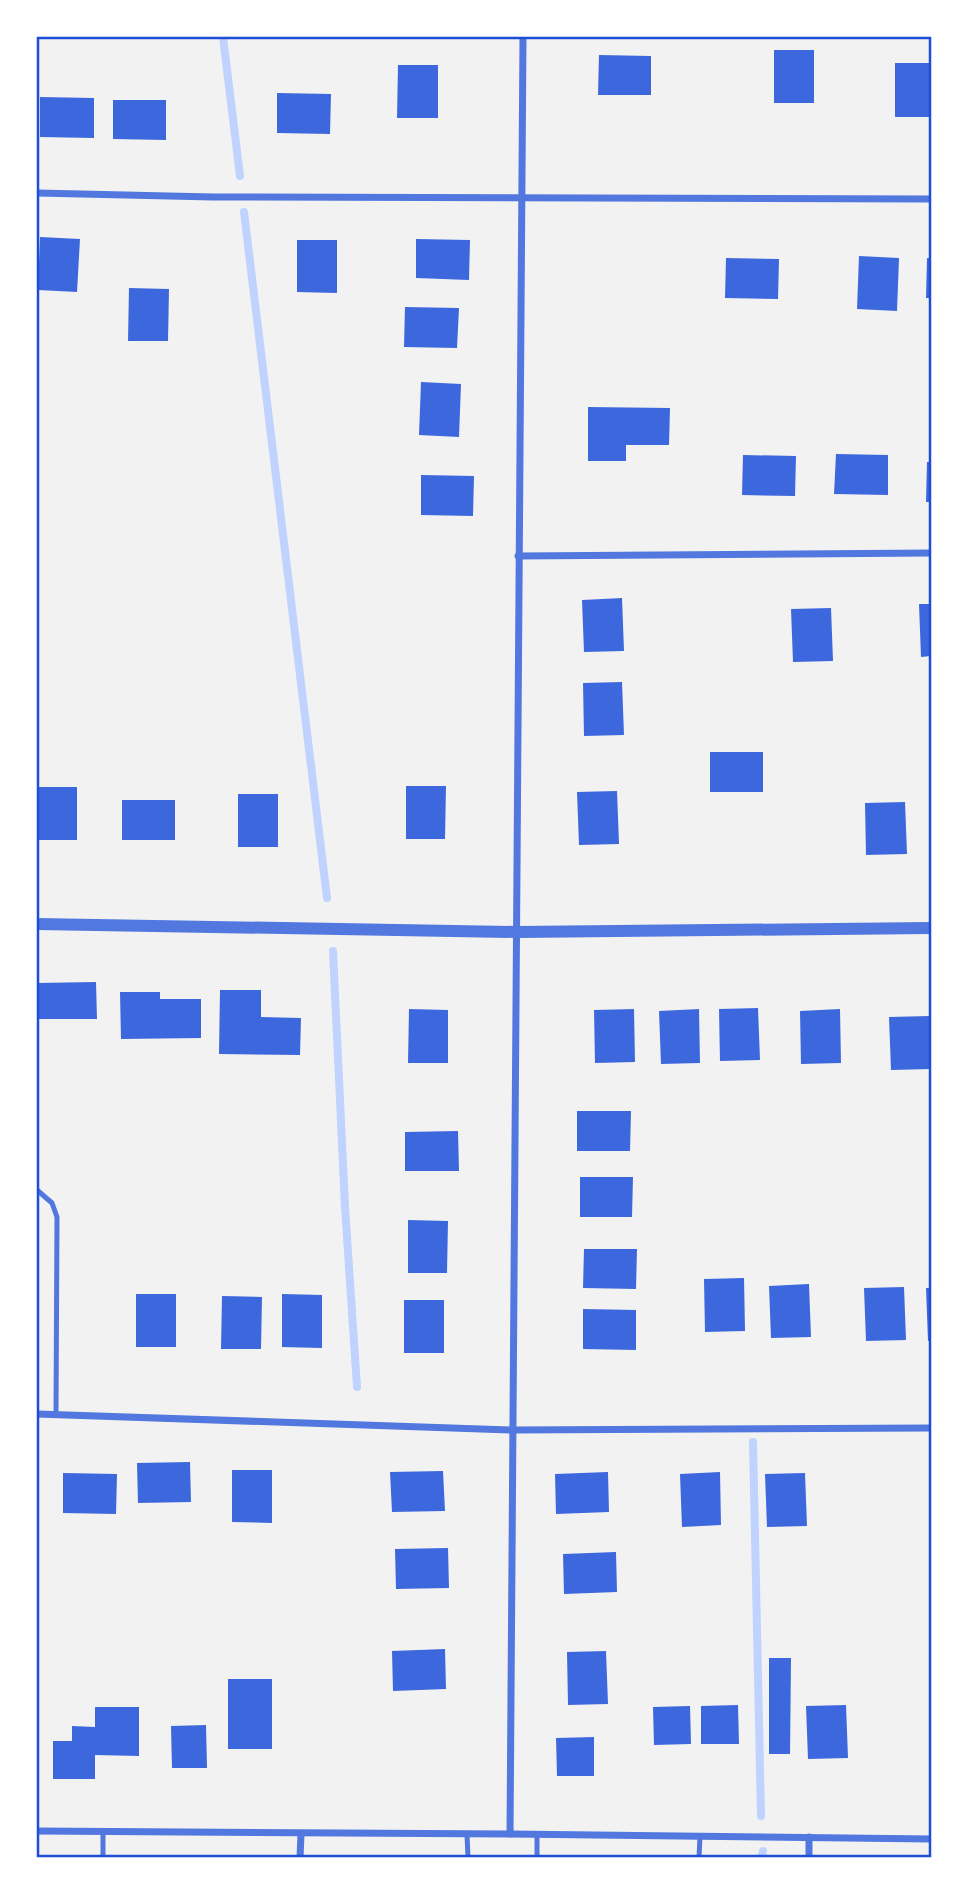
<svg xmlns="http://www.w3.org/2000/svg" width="968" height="1895" font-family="Arial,sans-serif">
	<rect width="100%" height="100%" fill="#f2f2f2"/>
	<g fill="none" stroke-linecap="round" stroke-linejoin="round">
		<!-- stream -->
		<g stroke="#bfd3fe" stroke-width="8">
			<path d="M223 37 240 176"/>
			<path d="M244 212 327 898"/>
			<path d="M333 951 345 1207 357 1387"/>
			<path d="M753 1442 761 1816"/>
			<path d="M761 1858 763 1851"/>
		</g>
	</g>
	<!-- building -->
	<g fill="#3d67dc">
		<rect x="774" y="50" width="40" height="53"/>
		<path d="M599 55 651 56V95H598Z"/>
		<rect x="895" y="63" width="36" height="54"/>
		<path d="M398 65H438V118H397Z"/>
		<path d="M277 93 331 94 330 134 277 133Z"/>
		<path d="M40 97 94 98V138L40 137Z"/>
		<path d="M113 100H166V140L113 139Z"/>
		<path d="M40 237 80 239 77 292 38 290Z"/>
		<path d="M416 239 470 240 469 280 416 278Z"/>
		<path d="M297 240H337V293L297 292Z"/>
		<path d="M859 256 899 258 897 311 857 309Z"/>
		<path d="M726 258 779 259 778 299 725 298Z"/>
		<path d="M927 258H931V298H926Z"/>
		<path d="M129 288 169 289 168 341H128Z"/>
		<path d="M405 307 459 308 457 348 404 347Z"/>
		<path d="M421 382 461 384 459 437 419 435Z"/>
		<path d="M588 407 670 408 669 445H626V461H588Z"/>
		<path d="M836 454 888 455V495L834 494Z"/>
		<path d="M743 455 796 456 795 496 742 495Z"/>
		<path d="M927 462H931V502H926Z"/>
		<path d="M421 475 474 476 473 516 421 515Z"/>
		<path d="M622 598 624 651 584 652 582 600Z"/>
		<path d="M919 604H931V656L921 657Z"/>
		<path d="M831 608 833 661 793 662 791 609Z"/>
		<path d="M622 682 624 735 584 736 583 683Z"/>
		<rect x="710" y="752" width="53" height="40"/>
		<path d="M406 786H446L445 839H406Z"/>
		<rect x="37" y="787" width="40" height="53"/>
		<path d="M617 791 619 844 579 845 577 792Z"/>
		<rect x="238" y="794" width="40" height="53"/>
		<rect x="122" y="800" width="53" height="40"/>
		<path d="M905 802 907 854 866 855 865 803Z"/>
		<path d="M96 982 97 1019H37V983Z"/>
		<path d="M220 990H261V1017L301 1018 300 1055 219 1054Z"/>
		<path d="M120 992H160V999H201V1038L121 1039Z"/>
		<path d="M758 1008 760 1060 720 1061 719 1009Z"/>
		<path d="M409 1009 448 1010V1063H408Z"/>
		<path d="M634 1009 635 1062 595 1063 594 1010Z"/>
		<path d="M699 1009 700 1063 661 1064 659 1011Z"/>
		<path d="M840 1009 841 1063 801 1064 800 1011Z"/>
		<path d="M930 1016 931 1069 891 1070 889 1017Z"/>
		<path d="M577 1111H631L630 1151H577Z"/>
		<path d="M458 1131 459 1171H405V1132Z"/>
		<path d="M580 1177H633L632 1217H580Z"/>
		<path d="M408 1220 448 1221 447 1273H408Z"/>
		<path d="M584 1249H637L636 1289 583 1288Z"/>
		<path d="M744 1278 745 1331 705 1332 704 1279Z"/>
		<path d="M809 1284 811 1337 771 1338 769 1286Z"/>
		<path d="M904 1287 906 1340 866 1341 864 1288Z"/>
		<path d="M926 1288H931V1340L928 1341Z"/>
		<rect x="136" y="1294" width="40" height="53"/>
		<path d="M282 1294 322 1295V1348L282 1347Z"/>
		<path d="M222 1296 262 1297 261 1349H221Z"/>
		<rect x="404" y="1300" width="40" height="53"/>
		<path d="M583 1309 636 1310V1350L583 1349Z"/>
		<path d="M190 1462 191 1502 138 1503 137 1463Z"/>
		<path d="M232 1470H272V1523L232 1522Z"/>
		<path d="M443 1471 445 1511 392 1512 390 1472Z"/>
		<path d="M608 1472 609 1512 556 1514 555 1474Z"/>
		<path d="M720 1472 721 1525 682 1527 680 1474Z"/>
		<path d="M63 1473 117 1474 116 1514 63 1513Z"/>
		<path d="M805 1473 807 1526 767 1527 765 1474Z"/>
		<path d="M448 1548 449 1588 396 1589 395 1549Z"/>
		<path d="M616 1552 617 1592 564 1594 563 1554Z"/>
		<path d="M445 1649 446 1689 393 1691 392 1651Z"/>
		<path d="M606 1651 608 1704 568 1705 567 1652Z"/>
		<path d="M769 1658H791L790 1754H769Z"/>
		<rect x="228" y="1679" width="44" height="70"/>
		<path d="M738 1705 739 1744H701V1706Z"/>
		<path d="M846 1705 848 1758 808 1759 806 1706Z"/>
		<path d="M690 1706 691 1744 654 1745 653 1707Z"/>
		<path d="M95 1707H139V1756L95 1755V1779H53V1741H72V1726L95 1727Z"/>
		<path d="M206 1725 207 1768H172L171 1726Z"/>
		<path d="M594 1737V1776H557L556 1738Z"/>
	</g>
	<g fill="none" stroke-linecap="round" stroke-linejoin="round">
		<!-- service -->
		<g stroke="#5277de" stroke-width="5">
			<path d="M37 1190 52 1203 57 1217 56 1414"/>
			<path d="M103 1832V1858"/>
			<path d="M467 1834 468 1858"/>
			<path d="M537 1834V1858"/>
			<path d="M699 1858 700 1836"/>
		</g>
		<!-- minor -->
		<g stroke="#5277de" stroke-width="7">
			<path d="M37 193 213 197 931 199"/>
			<path d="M518 556 931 553"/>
			<path d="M37 1414 512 1430 931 1428"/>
			<path d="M37 1831 510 1834 931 1839"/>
			<path d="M510 1834 523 37"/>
			<path d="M300 1858 301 1834"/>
			<path d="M809 1858V1837"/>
		</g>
		<!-- tertiary -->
		<path stroke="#5277de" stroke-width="12" d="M37 924 517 932 931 928"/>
	</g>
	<!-- border -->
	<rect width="968" height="1895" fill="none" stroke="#ffffff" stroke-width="77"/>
	<rect x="38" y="38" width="892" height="1818" fill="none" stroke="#1d4ed8" stroke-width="2.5"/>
</svg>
